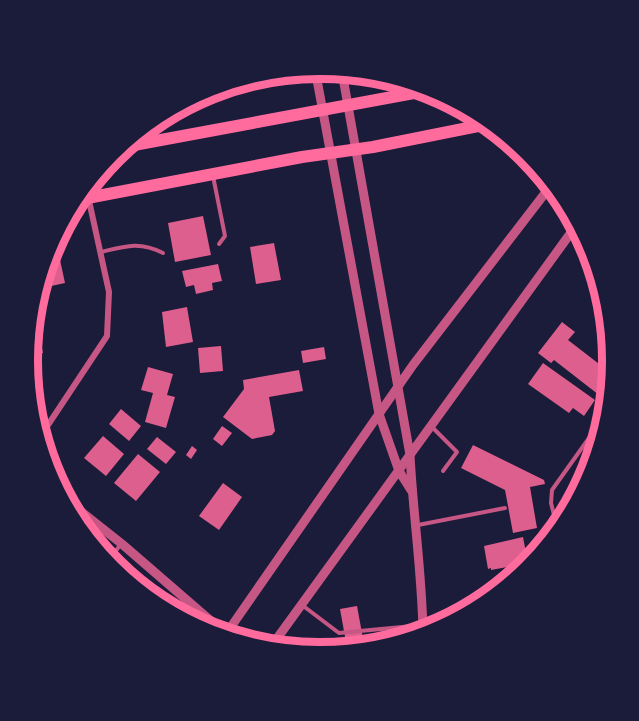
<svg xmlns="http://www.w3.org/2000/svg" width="639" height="721" font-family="'Asap Condensed',sans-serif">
	<rect width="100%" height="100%" fill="#1b1b3a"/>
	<!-- building -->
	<g fill="#dd5f8e">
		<path d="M203 216 211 255 175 262 168 223Z"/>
		<path d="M274 243 281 280 256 284 250 247Z"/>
		<path d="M59 255 65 283 42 288 48 258Z"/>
		<path d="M218 264 222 281 212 283 213 290 196 294 194 285 186 287 182 271Z"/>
		<path d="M187 307 193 342 166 347 162 312Z"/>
		<path d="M562 322 575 332 568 340 603 367 608 360 612 363 607 384 599 395 554 360 551 363 538 353Z"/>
		<path d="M39 333 43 353 28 356 32 335Z"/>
		<path d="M221 346 223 371 200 373 198 348Z"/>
		<path d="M324 347 326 359 303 363 301 351Z"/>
		<path d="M543 363 595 400 584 416 573 408 569 413 528 384Z"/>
		<path d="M148 367 173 374 167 395 175 397 166 428 145 422 153 393 141 390Z"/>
		<path d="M299 370 303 391 269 397 275 431 272 435 252 439 223 417 244 389 243 380Z"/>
		<path d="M121 409 141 426 129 441 109 424Z"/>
		<path d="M222 426 232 433 222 446 213 439Z"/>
		<path d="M103 436 124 454 106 476 84 458Z"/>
		<path d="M157 437 176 452 166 464 147 449Z"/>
		<path d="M473 445 544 480 545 484 530 487 537 528 513 533 505 490 461 468Z"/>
		<path d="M192 446 197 450 191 459 186 455Z"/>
		<path d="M138 454 160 472 136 501 114 483Z"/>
		<path d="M223 483 242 497 219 530 199 516Z"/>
		<path d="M523 537 528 563 491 570V568L488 569 484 546Z"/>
		<path d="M357 606 364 644 347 648 340 609Z"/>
	</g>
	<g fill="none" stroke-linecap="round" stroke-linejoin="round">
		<!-- service -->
		<g stroke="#c65784" stroke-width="4">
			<path d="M213 176 225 236 219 244"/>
			<path d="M101 252C125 246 140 241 163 253"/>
			<path d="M431 426 457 452 443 471"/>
			<path d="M556 523 551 503 552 490 599 424"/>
			<path d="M418 525 505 508"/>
			<path d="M108 561 121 544"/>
			<path d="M302 605 339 633 423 625"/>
		</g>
		<!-- minor -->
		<path stroke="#c65784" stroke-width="6" d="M42 434 107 336 109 292 88 196"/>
		<!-- tertiary -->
		<g stroke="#c65784" stroke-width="9">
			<path d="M315 69 379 414 399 471 411 490"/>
			<path d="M342 72 410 455C413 514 422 573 423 632"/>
			<path d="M69 502 122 544 226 634"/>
			<path d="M226 634 413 365 549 188"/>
			<path d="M273 644 575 227"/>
		</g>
		<!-- primary -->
		<g stroke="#ff6b9d" stroke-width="12">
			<path d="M123 147 430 90"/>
			<path d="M82 199 302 157 373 147 483 125"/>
		</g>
	</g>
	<!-- crop -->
	<path d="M0 0H639V721H0ZM319 79H321A281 281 0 0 1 602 360V361A281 281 0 0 1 321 642H319A281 281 0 0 1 38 361V360A281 281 0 0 1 319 79Z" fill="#1b1b3a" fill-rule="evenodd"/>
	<path fill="none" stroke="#ff6b9d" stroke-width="8" d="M319 79H321A281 281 0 0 1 602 360V361A281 281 0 0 1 321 642H319A281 281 0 0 1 38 361V360A281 281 0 0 1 319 79Z"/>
</svg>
